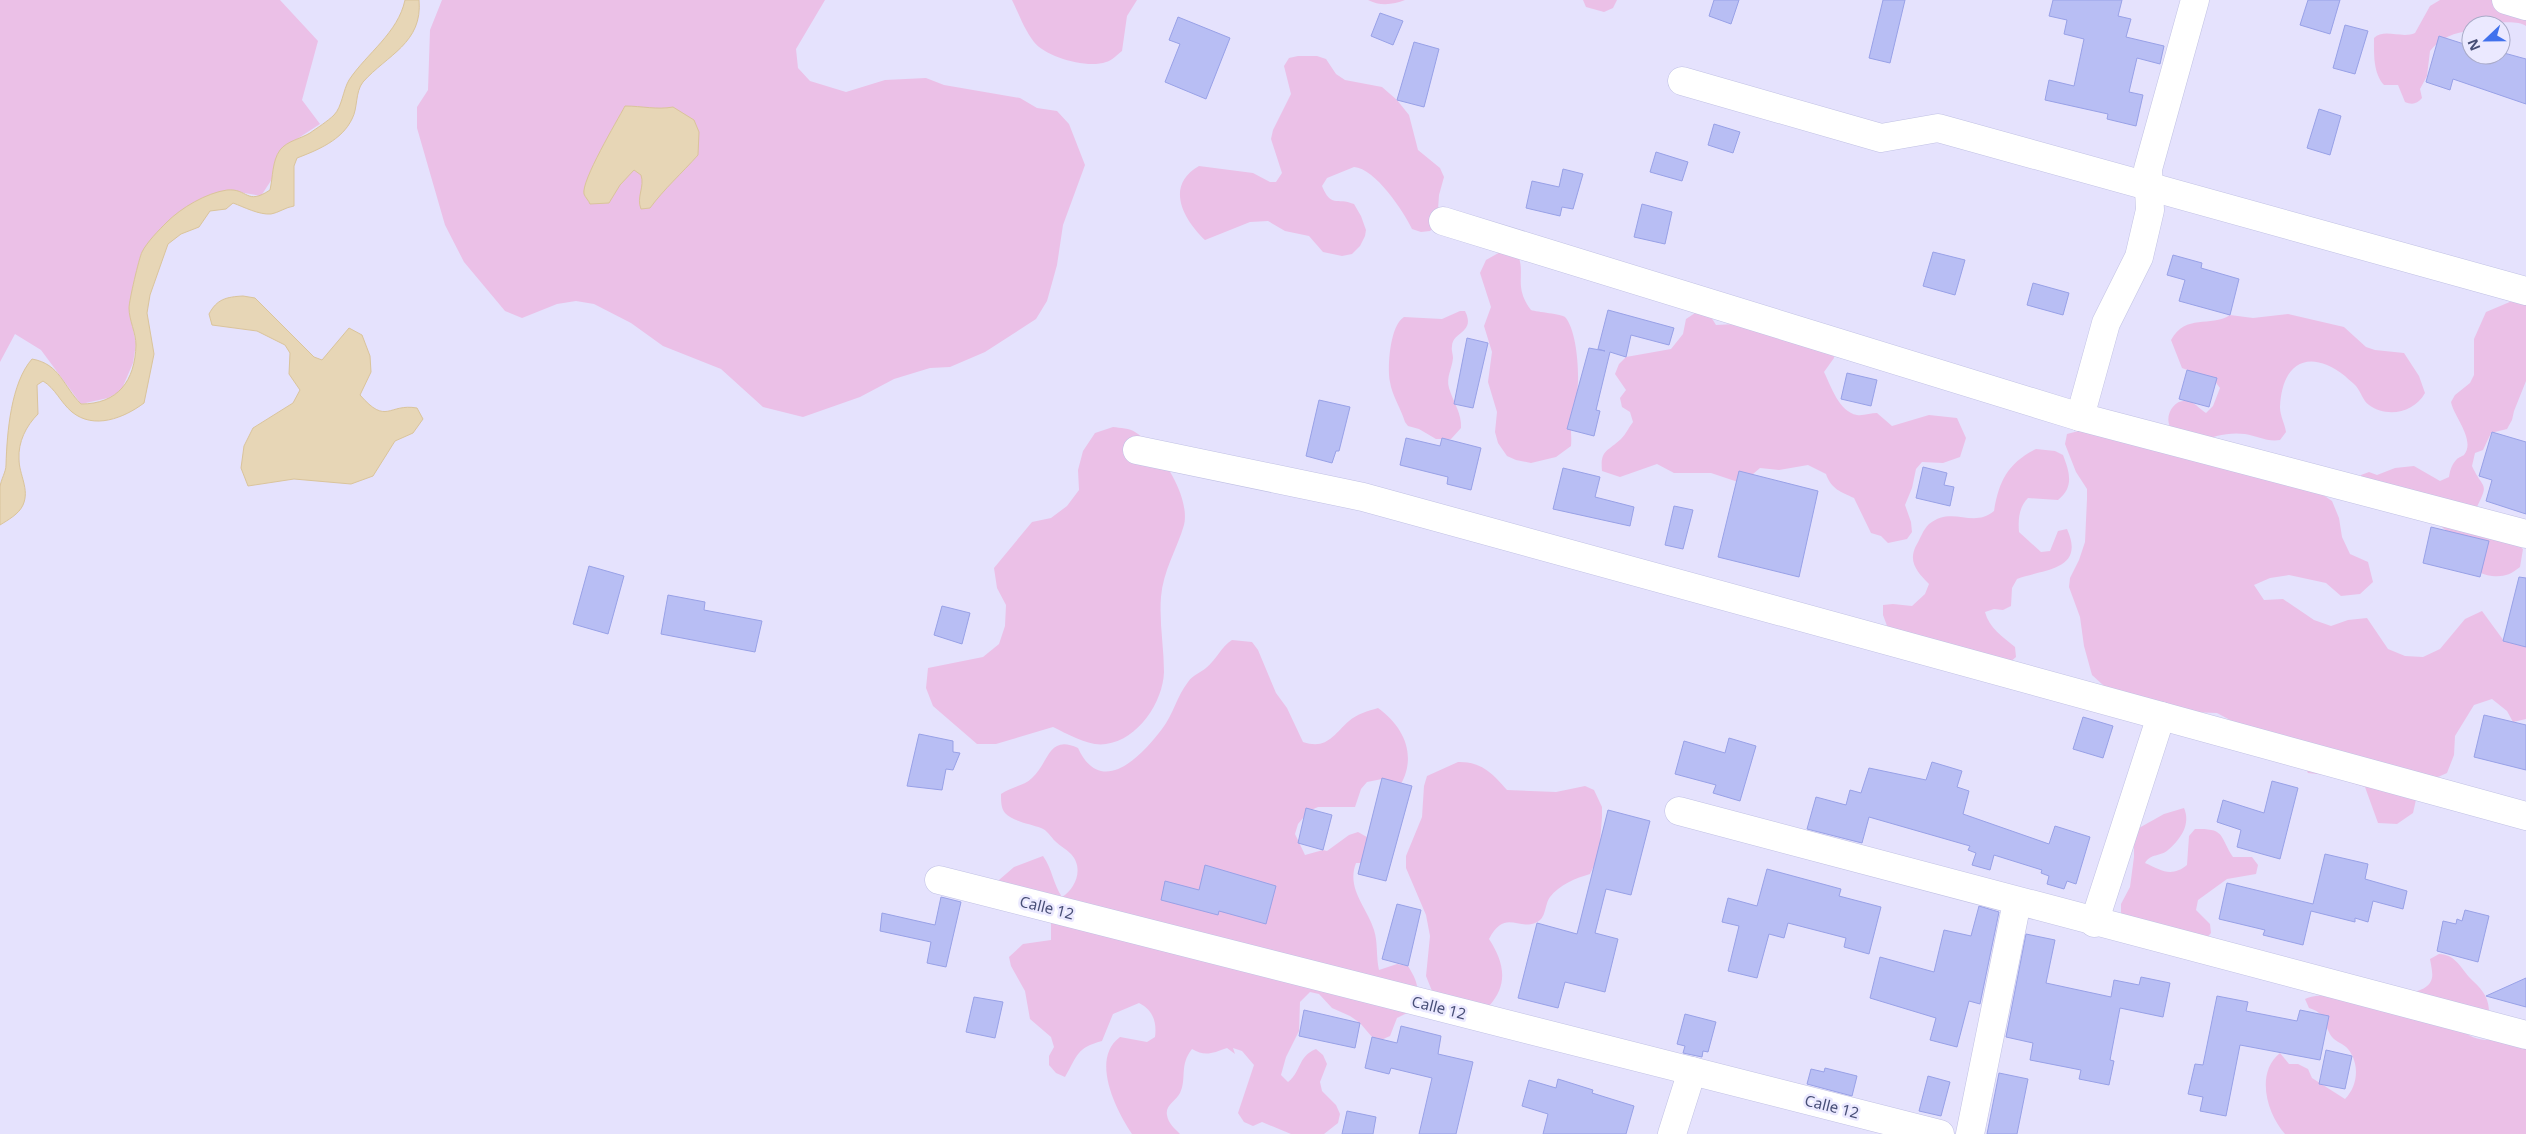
<svg xmlns="http://www.w3.org/2000/svg" width="2526" height="1134" font-family="'Noto Sans',sans-serif">
	<rect width="100%" height="100%" fill="#e5e2fd"/>
	<!-- green -->
	<g fill="#ebc0e7">
		<path d="M0 0H280L318 41 302 100 320 124 280 150 272 179 261 196 227 190 167 222 142 252 130 314 136 344 133 363 121 391 108 398 81 404 41 350 15 334 0 362Z"/>
		<path d="M442 0H825L796 49 798 68 810 81 846 92 885 80 926 78 944 85 1020 98 1037 108 1057 111 1069 124 1085 165 1063 225 1057 265 1047 301 1036 319 985 352 950 367 930 368 894 379 860 397 803 417 763 407 721 369 663 346 631 323 594 304 576 301 557 304 522 318 505 311 464 262 445 225 417 128V107L428 90 430 30Z"/>
		<path d="M1012 0H1137L1127 16 1122 51C1117 55 1111 61 1106 62 1087 69 1046 57 1034 42 1024 29 1019 14 1012 0Z"/>
		<path d="M1368 0H1405C1393 5 1379 6 1368 0Z"/>
		<path d="M1583 0H1617L1613 8 1604 12 1586 7Z"/>
		<path d="M2440 0H2526V26C2515 18 2486 25 2471 25V31C2455 32 2440 38 2430 51L2427 76 2420 89 2422 98C2417 104 2412 105 2405 102L2398 85H2384C2373 73 2374 54 2374 38 2384 28 2402 39 2415 33L2430 6Z"/>
		<path d="M1298 56H1317L1326 59 1336 74 1345 80 1382 87 1397 100 1409 115 1418 150 1440 168 1444 177 1439 195 1437 224 1430 231 1421 232 1412 229C1404 212 1375 168 1354 167L1327 178 1322 186C1331 208 1336 197 1354 204L1361 216 1366 230 1365 236 1360 246 1352 254 1342 256 1323 252 1309 236 1285 231 1268 221 1250 222 1205 240C1184 220 1164 186 1199 166L1253 173 1270 182H1276L1282 173 1271 139 1273 130 1291 94 1284 66 1289 58Z"/>
		<path d="M1502 251 1518 255C1526 275 1513 286 1531 310 1537 312 1562 314 1565 317 1577 330 1580 375 1577 393 1575 401 1572 407 1571 415 1570 425 1572 436 1571 446L1556 457 1531 463 1516 460 1507 456 1498 443 1495 432 1497 412 1488 382 1492 352 1484 326 1491 307 1480 273 1486 260Z"/>
		<path d="M2512 301H2526V381L2514 411 2512 420 2507 429 2491 433 2483 450 2475 453 2472 466C2484 492 2490 480 2475 511L2523 549 2520 567C2510 575 2504 577 2492 576 2466 573 2471 553 2456 538 2449 531 2441 529 2436 520L2362 484 2361 475 2369 472 2377 475 2395 468 2414 466 2440 481 2449 477C2450 470 2452 464 2457 459 2458 458 2464 455 2464 455 2476 440 2454 417 2451 402L2455 395 2470 383 2474 375V339L2486 312Z"/>
		<path d="M1460 311H1465C1476 333 1453 331 1452 346 1451 350 1453 354 1453 358 1452 369 1446 377 1449 388 1453 402 1462 413 1461 428L1451 439H1436L1419 429 1408 426 1405 422C1401 409 1392 395 1390 382 1387 367 1390 325 1404 317L1442 319Z"/>
		<path d="M1695 313 1711 317 1716 325 1735 324 1833 349 1834 358 1824 372C1831 386 1839 412 1857 415 1863 416 1871 413 1877 413L1892 426 1929 415 1957 418 1966 438 1960 457 1943 463 1922 462 1916 469 1912 488 1905 505 1911 522 1912 532 1907 539 1888 543 1881 536 1871 533 1854 498C1841 492 1831 489 1826 474L1808 465 1779 470 1760 468 1753 474 1749 482 1741 483 1711 473H1674L1657 464 1620 477 1602 471C1600 450 1607 452 1621 439 1626 434 1629 427 1633 422L1630 412 1622 407 1620 398 1626 390 1615 374 1619 364 1626 357 1671 349 1683 334 1686 319Z"/>
		<path d="M2288 314 2344 327 2366 347 2375 350 2404 353 2419 376 2425 393C2414 413 2387 418 2369 405 2363 401 2361 392 2356 386 2353 383 2348 379 2345 376 2309 348 2282 362 2280 407 2280 416 2285 424 2286 432L2280 440C2267 442 2257 436 2245 434 2228 432 2213 436 2198 443 2191 440 2178 437 2173 431 2161 419 2174 395 2191 402 2196 404 2201 410 2206 413L2213 406 2220 388 2214 380 2182 368 2171 340C2186 313 2210 328 2230 315L2253 318Z"/>
		<path d="M1113 427C1120 428 1130 428 1135 432 1158 446 1191 496 1184 525 1177 549 1163 571 1161 597 1159 622 1164 647 1164 672 1163 702 1138 740 1106 744 1089 747 1068 734 1053 727L996 744H977L933 706 926 688 928 668 983 657 999 644 1005 626 1006 605 997 588 994 568 1032 522 1051 518 1067 506 1079 490 1078 470 1083 451 1095 433Z"/>
		<path d="M2086 429 2316 490 2332 501 2339 518 2342 537 2350 554 2368 562 2373 582 2360 594 2341 596 2326 583 2289 575 2270 578 2254 585 2264 600 2283 599 2314 620 2331 626 2348 620 2367 618 2388 649 2405 656 2423 657 2440 649 2465 619 2482 611 2504 641 2526 633V719L2513 722 2507 711 2492 699 2474 705 2455 736 2454 755 2447 773 2429 781 2417 795 2413 813 2397 824 2378 823 2365 787 2326 775 2308 773 2300 757 2217 713 2168 711 2114 695 2092 675 2084 646 2080 617 2069 587 2070 578 2079 560 2085 542 2087 499V489L2076 472 2065 444 2067 434Z"/>
		<path d="M2036 449 2055 451 2063 455C2070 473 2074 487 2058 500L2028 498C2019 507 2018 519 2019 532L2041 552 2050 551 2058 531 2067 529C2086 571 2043 569 2017 579L2012 588 2011 606 2003 610 1994 609 1985 612C1989 628 2003 637 2015 647L2016 657 2009 663 1890 634 1883 615V605L1893 604 1912 606 1925 594 1929 584C1917 572 1907 561 1917 544 1921 537 1923 530 1929 524 1953 505 1972 529 1994 511 1999 481 2008 463 2036 449Z"/>
		<path d="M1232 640 1252 642 1258 650 1276 693 1287 708 1303 742C1327 750 1333 735 1349 721 1357 714 1368 711 1378 708 1406 728 1418 759 1398 789L1389 787 1382 779 1367 782 1361 789 1355 807H1318L1309 811 1298 824 1295 834 1305 855 1323 850 1327 851 1349 835 1358 832 1374 841 1365 863H1356C1346 889 1367 907 1374 930 1378 942 1376 957 1379 970L1397 964 1408 966C1419 984 1420 990 1413 1010L1397 1018 1390 1036 1381 1040 1372 1037 1360 1023 1350 1016 1332 1008 1319 994 1310 992 1300 1002 1299 1031 1286 1057 1281 1075 1288 1082C1302 1071 1297 1057 1316 1049L1323 1055 1327 1064 1320 1082 1322 1091 1336 1105 1340 1114 1338 1123 1324 1134H1291L1262 1122 1253 1126 1244 1122 1238 1113 1254 1065 1242 1051 1233 1048 1235 1054 1227 1048C1213 1053 1205 1057 1192 1049 1179 1065 1187 1079 1180 1093 1176 1101 1165 1105 1167 1115 1168 1123 1175 1129 1180 1134H1132C1116 1110 1090 1059 1120 1037L1147 1042 1155 1037C1157 1022 1153 1010 1139 1003L1113 1014 1102 1041C1076 1048 1078 1055 1065 1077L1056 1073 1049 1065V1056L1054 1047 1051 1037 1030 1019 1025 991 1011 966 1009 957 1023 944 1051 940V921L998 890 999 880 1014 867 1043 856C1052 868 1053 884 1062 897 1076 888 1084 868 1071 854 1066 849 1060 846 1055 841 1051 837 1047 830 1041 828 1031 824 1014 822 1005 813 1001 808 1001 801 1001 794 1011 787 1024 786 1032 778 1049 763 1048 734 1078 748 1101 798 1141 757 1162 729 1173 715 1177 696 1188 682 1193 675 1200 673 1206 668 1217 659 1221 647 1232 640Z"/>
		<path d="M1458 762C1481 761 1493 774 1507 790L1556 792 1585 786 1594 790 1602 807V817L1599 855 1590 874C1576 878 1559 885 1550 897 1544 905 1547 919 1535 923 1517 930 1505 909 1489 939 1504 962 1509 984 1489 1006L1436 1001 1426 976 1430 936 1426 915 1406 868V856L1422 817 1424 786 1427 776Z"/>
		<path d="M2184 808C2191 824 2181 839 2168 850 2160 857 2151 853 2145 863 2161 870 2171 878 2187 865L2189 836 2195 829C2226 828 2219 836 2233 857H2252L2258 865 2256 874 2227 879 2198 900 2196 910 2210 924 2211 933 2205 940 2121 914V904L2130 887 2134 857V837L2139 828 2164 814Z"/>
		<path d="M2439 954C2455 955 2459 965 2469 977 2480 988 2488 994 2489 1010L2460 1029C2485 1049 2501 1038 2526 1025V1134H2285C2267 1114 2255 1073 2280 1053L2289 1064H2298L2308 1069 2312 1078 2345 1099C2358 1086 2360 1064 2348 1049 2344 1044 2336 1042 2332 1037 2323 1025 2327 1013 2309 1008L2305 999C2330 986 2426 1008 2432 978 2433 973 2431 965 2430 959Z"/>
	</g>
	<!-- water -->
	<g fill="#e7d6b6" stroke="#dac49b">
		<path d="M405 0H419C423 43 387 55 363 82 355 92 358 108 352 119 342 140 318 150 297 158L294 166V206C286 207 278 213 271 214 259 215 244 207 233 203L226 209 210 211 199 227 181 234 168 244 150 295 147 313 154 354 144 403C124 418 94 430 72 412 61 403 55 388 43 381L37 385 38 414C26 426 18 442 19 459 19 475 30 489 23 505 19 514 8 520 0 525 0 512 0 499 0 487 1 479 6 472 6 465 7 432 11 383 32 359 60 364 63 386 81 404 118 404 135 381 136 345 136 333 129 320 129 308 129 301 139 258 142 252 147 242 159 230 167 222 181 208 206 193 227 190 248 188 246 206 270 190 273 177 272 161 280 150 287 141 300 139 310 133 317 128 328 121 334 115 342 107 343 90 349 80 367 53 398 33 405 0Z"/>
		<path d="M625 106C642 106 657 110 673 107L694 120 699 132 698 155C682 173 664 189 650 208L641 209C636 197 645 187 641 175L634 170 620 185 609 203 590 204C589 201 585 197 584 194 581 181 617 121 625 106Z"/>
		<path d="M243 296 255 298 314 357 322 360 349 328 362 335 370 356 371 372 360 395C387 426 388 403 417 408L423 419 413 433 395 441 373 476 351 484 294 479 248 486 241 468 244 446 253 428 293 403 300 390 289 374 290 353 285 345 257 331 212 325 209 314C217 299 226 297 243 296Z"/>
	</g>
	<!-- building -->
	<g fill="#b8bef4" stroke="#98a1e7">
		<path d="M1714 0H1739L1731 24 1709 16Z"/>
		<path d="M1883 0H1905L1890 63 1869 58Z"/>
		<path d="M2053 0H2122L2118 16 2131 19 2126 37 2164 46 2160 64 2137 58 2129 92 2143 95 2136 126 2107 119 2108 114 2045 100 2049 80 2074 86 2084 39 2064 34 2067 20 2049 16Z"/>
		<path d="M2308 0H2340L2330 34 2300 25Z"/>
		<path d="M1380 13 1403 21 1393 45 1371 36Z"/>
		<path d="M1178 17 1230 38 1206 99 1165 82 1180 44 1169 40Z"/>
		<path d="M2345 25 2368 31 2355 74 2333 68Z"/>
		<path d="M2466 34 2471 36V55H2501V46L2506 47 2504 53 2526 59V104L2453 79 2450 90 2426 82 2439 36 2464 44Z"/>
		<path d="M1414 42 1439 49 1424 107 1397 100Z"/>
		<path d="M2319 109 2341 116 2330 155 2307 148Z"/>
		<path d="M1714 124 1740 132 1733 153 1708 145Z"/>
		<path d="M1656 152 1688 162 1682 181 1650 172Z"/>
		<path d="M1563 169 1583 174 1573 209 1562 207 1560 216 1526 208 1532 181 1559 187Z"/>
		<path d="M1642 204 1672 212 1665 244 1634 237Z"/>
		<path d="M1933 252 1965 260 1955 295 1923 286Z"/>
		<path d="M2173 255 2202 263 2201 268 2239 279 2230 315 2179 301 2185 280 2167 275Z"/>
		<path d="M2033 283 2069 293 2063 315 2027 305Z"/>
		<path d="M1608 310 1674 328 1669 345 1631 335 1626 357 1610 352 1596 410 1600 411 1594 436 1567 429 1589 348 1605 351 1598 349Z"/>
		<path d="M1467 338 1488 343 1473 408 1454 404Z"/>
		<path d="M2187 370 2217 378 2209 407 2179 399Z"/>
		<path d="M1847 373 1877 380 1871 406 1841 399Z"/>
		<path d="M1319 400 1350 407 1339 451H1336L1332 463 1306 456Z"/>
		<path d="M2492 432 2526 442V514L2486 501 2492 480 2479 476Z"/>
		<path d="M1406 438 1440 446 1442 438 1481 448 1471 490 1447 484 1448 477 1400 465Z"/>
		<path d="M1923 467 1947 473 1944 485 1954 487 1950 506 1916 498Z"/>
		<path d="M1563 468 1600 477 1595 497 1634 507 1630 526 1553 509Z"/>
		<path d="M1739 471 1818 491 1799 577 1718 557Z"/>
		<path d="M1674 506 1693 510 1683 549 1665 545Z"/>
		<path d="M2431 527 2489 541 2480 577 2423 563Z"/>
		<path d="M589 566 624 576 608 634 573 624Z"/>
		<path d="M2519 577 2526 578V647L2503 641Z"/>
		<path d="M668 595 705 602 704 610 762 621 755 652 661 634Z"/>
		<path d="M942 606 970 613 962 644 934 635Z"/>
		<path d="M2484 715 2526 725V770L2474 757Z"/>
		<path d="M2083 717 2113 726 2103 758 2073 749Z"/>
		<path d="M919 734 953 741V752L960 753 953 770 946 769 942 790 907 786Z"/>
		<path d="M1729 738 1756 746 1740 801 1713 793 1716 785 1675 774 1684 741 1725 753Z"/>
		<path d="M1932 762 1962 771 1957 787 1969 791 1963 814 2049 844 2055 826 2090 837 2076 884 2067 881 2064 889 2047 884 2049 876 2041 873 2042 870 1994 855 1990 870 1972 865 1976 853 1968 850 1970 846 1869 817 1862 843 1807 829 1816 797 1846 805 1850 790 1861 793 1869 768 1926 780Z"/>
		<path d="M1382 778 1412 786 1386 881 1358 874Z"/>
		<path d="M2272 781 2298 788 2280 859 2237 847 2241 830 2217 822 2223 800 2264 813Z"/>
		<path d="M1306 808 1332 815 1323 850 1298 843Z"/>
		<path d="M1608 810 1650 821 1631 895 1606 889 1595 933 1618 939 1605 992 1565 982 1558 1008 1518 998 1537 923 1577 934Z"/>
		<path d="M2325 854 2368 864 2365 879 2407 891 2403 909 2373 901 2368 922 2355 918V922L2311 911 2303 945 2263 935 2265 930 2219 919 2227 883 2313 904Z"/>
		<path d="M1205 865 1276 886 1266 924 1219 911 1218 915 1161 900 1165 881 1199 890Z"/>
		<path d="M1767 869 1841 889 1839 896 1881 907 1869 954 1844 947 1846 938 1788 923 1784 938 1769 934 1757 978 1728 971 1739 926 1722 922 1728 898 1757 906Z"/>
		<path d="M941 897 961 902 946 967 927 963 931 942 880 931 882 913 935 925Z"/>
		<path d="M1397 904 1421 910 1408 966 1382 959Z"/>
		<path d="M1979 906 1999 912 1980 1004 1969 1001 1957 1047 1930 1040 1936 1018 1870 998 1880 957 1934 972 1944 930 1971 936Z"/>
		<path d="M2465 910 2489 916 2478 962 2437 951 2443 921 2456 924 2457 919 2462 921Z"/>
		<path d="M2026 934 2055 940 2046 983 2111 997 2114 980 2139 985 2141 977 2170 983 2163 1017 2120 1008 2110 1060 2114 1061 2109 1085 2079 1079 2081 1070 2030 1060 2033 1043 2006 1037Z"/>
		<path d="M2526 978V1007L2486 996Z"/>
		<path d="M2217 996 2248 1002 2246 1011 2297 1021 2300 1010 2329 1016 2320 1060 2240 1045 2226 1116 2200 1111 2203 1097 2188 1094 2195 1064 2203 1065Z"/>
		<path d="M974 997 1003 1002 995 1038 966 1032Z"/>
		<path d="M1304 1010 1360 1023 1355 1048 1299 1036Z"/>
		<path d="M1685 1014 1716 1022 1708 1052 1703 1051 1702 1057 1683 1053 1685 1046 1677 1044Z"/>
		<path d="M1401 1026 1441 1036 1438 1054 1473 1062 1456 1134H1419L1432 1078 1391 1068 1389 1074 1365 1068 1372 1037 1397 1043Z"/>
		<path d="M2326 1050 2352 1056 2345 1089 2319 1084Z"/>
		<path d="M1825 1068 1857 1076 1852 1096 1807 1084 1811 1069 1824 1072Z"/>
		<path d="M1999 1073 2028 1079 2017 1134H1987Z"/>
		<path d="M1928 1076 1950 1082 1941 1116 1919 1111Z"/>
		<path d="M1558 1079 1593 1090 1592 1093 1634 1106 1626 1134H1543L1548 1114 1522 1106 1529 1080 1556 1088Z"/>
		<path d="M1347 1111 1376 1117 1373 1134H1342Z"/>
	</g>
	<g fill="none" stroke-linecap="round" stroke-linejoin="round">
		<defs>
			<g id="minor">
				<path d="M2506 0 2526 6"/>
				<path d="M1682 81 1881 138 1938 128 2526 291"/>
				<path d="M1443 221 2080 417 2526 534"/>
				<path d="M2080 417 2106 323 2139 257 2150 210 2148 169 2195 0"/>
				<path d="M1137 450 1363 497 2526 816"/>
				<path d="M1679 811 2526 1035"/>
				<path d="M939 880 1940 1134"/>
				<path d="M2094 923 2161 716"/>
				<path d="M1672 1134 1692 1071"/>
				<path d="M1970 1134 2017 902"/>
			</g>
		</defs>
		<!-- minor casing -->
		<use href="#minor" stroke="#c0c1e4" stroke-width="29"/>
		<!-- minor -->
		<use href="#minor" stroke="#fff" stroke-width="28"/>
	</g>
	<g text-anchor="middle" dominant-baseline="central" stroke-width="5" stroke-linejoin="round" paint-order="stroke">
		<!-- street labels -->
		<g font-size="15" fill="#474e76" stroke="#ebe9ff">
			<text transform="translate(1047 907) rotate(14)">Calle 12</text>
			<text transform="translate(1439 1007) rotate(14)">Calle 12</text>
			<text transform="translate(1832 1106) rotate(14)">Calle 12</text>
		</g>
	</g>
	<!-- north arrow -->
	<g transform="translate(2486 40) rotate(248)"><circle r="24" fill="#ebe9ff" stroke="#a9abc8"/>
	<path d="M0-4L9 19L0 12L-9 19Z" fill="#4171ed"/>
	<text y="-8" font-size="14" font-weight="bold" text-anchor="middle" fill="#474e76">N</text>
	</g>
</svg>
